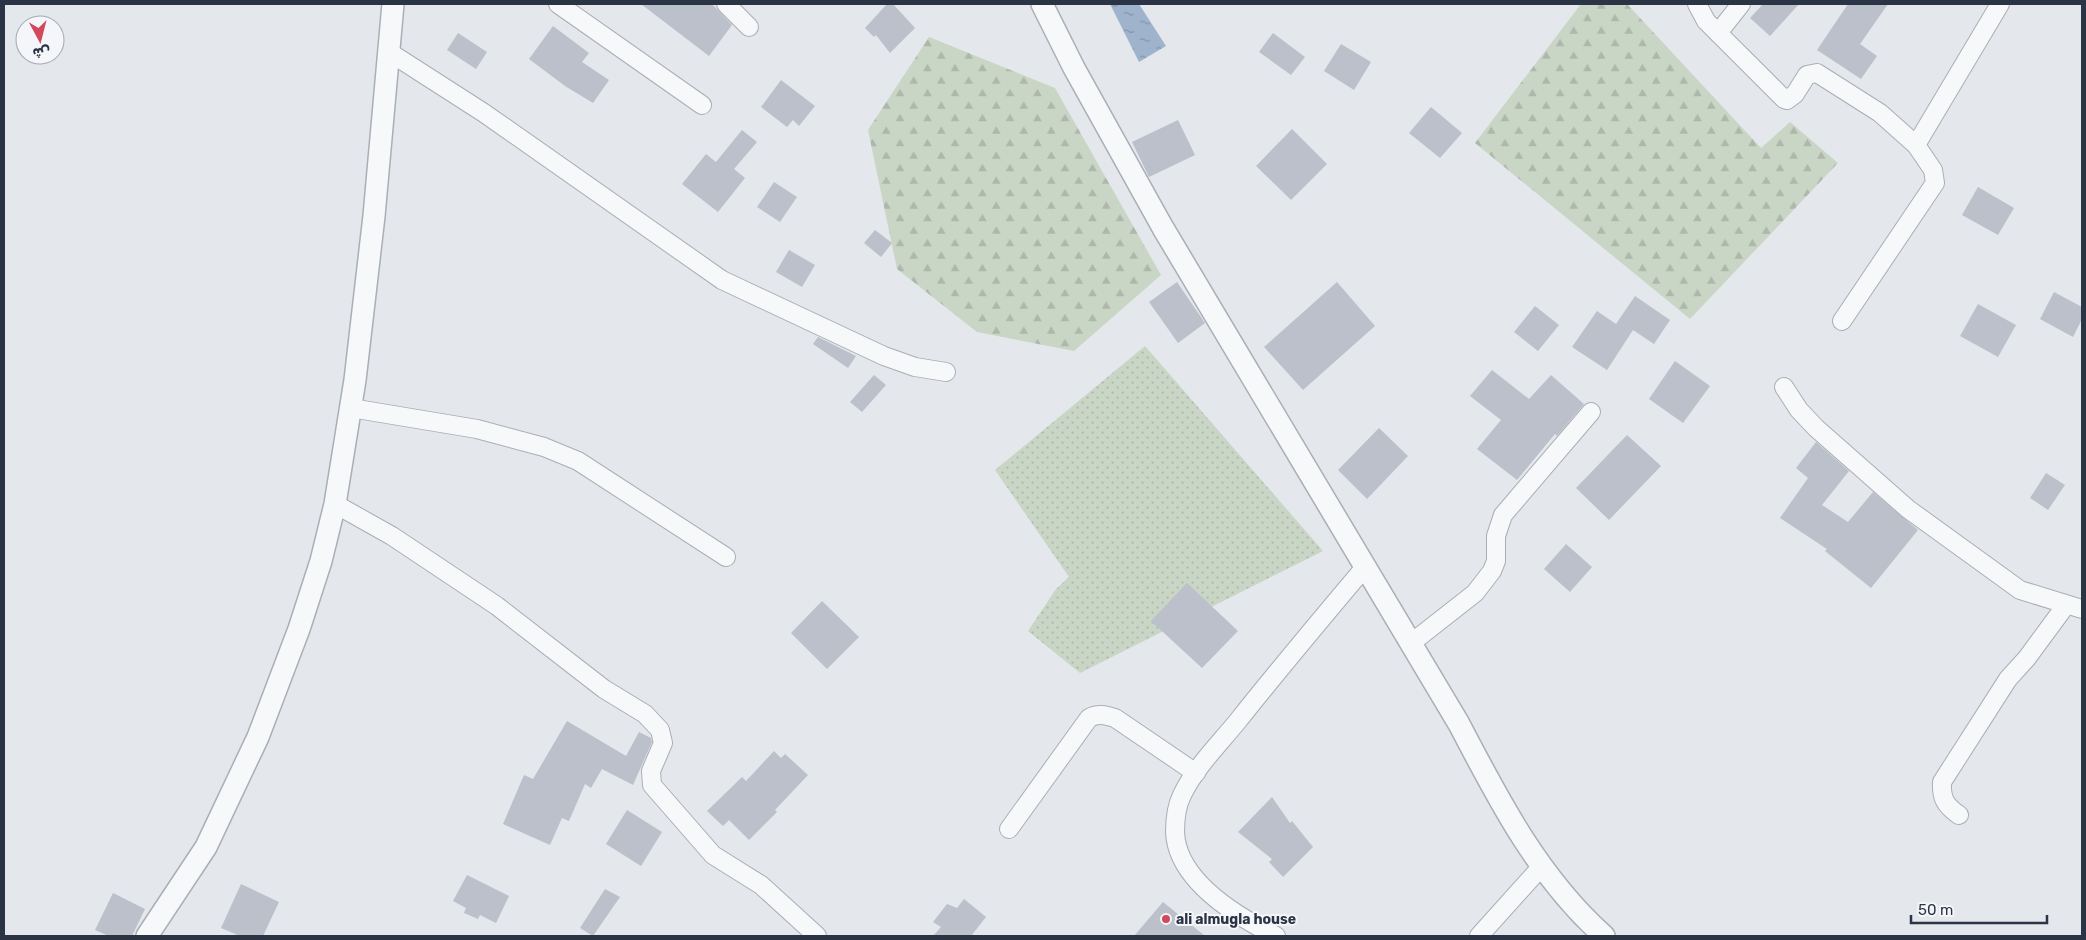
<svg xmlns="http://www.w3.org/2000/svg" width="2086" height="940" font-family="Rubik,Cairo,sans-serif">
	<defs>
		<pattern id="grass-dots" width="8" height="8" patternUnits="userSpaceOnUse" patternTransform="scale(1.25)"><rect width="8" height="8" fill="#c9d6c5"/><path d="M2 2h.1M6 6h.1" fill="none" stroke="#adb8ab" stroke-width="1.8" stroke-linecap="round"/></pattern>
		<pattern id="forest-firs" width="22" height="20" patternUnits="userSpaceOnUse" patternTransform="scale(1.25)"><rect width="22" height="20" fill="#c9d6c5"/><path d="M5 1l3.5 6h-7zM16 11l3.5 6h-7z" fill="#adb8ab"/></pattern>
		<pattern id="water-ripples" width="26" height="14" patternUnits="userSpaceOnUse" patternTransform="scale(1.25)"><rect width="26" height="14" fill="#9fb4cc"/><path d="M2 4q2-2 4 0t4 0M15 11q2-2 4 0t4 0" fill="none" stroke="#8293a7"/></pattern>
	</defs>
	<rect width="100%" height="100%" fill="#e4e7ec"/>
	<!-- grass -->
	<path fill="url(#grass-dots)" d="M1145 346 1323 551 1080 673 1028 631 1056 589 1069 577 995 470Z"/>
	<!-- forest -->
	<g fill="url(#forest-firs)">
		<path d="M1581 4H1627L1761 148 1790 122 1838 163 1690 319 1475 143Z"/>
		<path d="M929 37 1055 88 1161 275 1074 351 977 332 897 269 868 130Z"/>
	</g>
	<!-- water -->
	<path fill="url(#water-ripples)" d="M1110 4H1139L1166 46 1139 62Z"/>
	<!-- building -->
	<g fill="#bbc0ca">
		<path d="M641 4H712L732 25 709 56Z"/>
		<path d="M887 4H893L915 28 890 53 876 35 874 37 865 28Z"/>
		<path d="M1763 4H1799L1770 36 1750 18Z"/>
		<path d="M1848 4H1888L1860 44 1877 56 1861 79 1817 50Z"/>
		<path d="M553 26 589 53 582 62 609 80 593 103 565 86 529 59Z"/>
		<path d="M458 33 487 52 476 69 447 50Z"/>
		<path d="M1273 33 1305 57 1291 75 1259 52Z"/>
		<path d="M1341 44 1371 62 1354 90 1324 71Z"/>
		<path d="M781 80 815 106 799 126 793 120 787 127 761 107Z"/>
		<path d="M1431 107 1462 133 1440 158 1409 133Z"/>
		<path d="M1178 120 1195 155 1149 177 1132 142Z"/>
		<path d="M1292 129 1327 164 1291 200 1256 166Z"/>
		<path d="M742 130 757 142 734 169 745 178 718 212 682 184 706 154 716 162Z"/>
		<path d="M774 182 797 197 780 222 757 207Z"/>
		<path d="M1978 187 2014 208 1998 235 1962 215Z"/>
		<path d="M875 230 892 243 881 257 864 243Z"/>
		<path d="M789 250 815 265 802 287 776 272Z"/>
		<path d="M1177 282 1205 323 1178 343 1149 302Z"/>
		<path d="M1337 282 1375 326 1303 390 1264 347Z"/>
		<path d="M2054 292 2082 307V319L2073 337 2040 319Z"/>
		<path d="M1635 296 1670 320 1654 344 1633 330 1607 370 1572 347 1597 311 1616 324Z"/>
		<path d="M1978 304 2016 325 1998 357 1960 336Z"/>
		<path d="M1535 306 1559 325 1538 351 1514 332Z"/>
		<path d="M818 337 856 356 848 368 813 344Z"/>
		<path d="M1675 361 1710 386 1683 423 1649 399Z"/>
		<path d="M1492 370 1529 399 1551 375 1584 404 1557 436 1555 434 1517 480 1477 449 1501 420 1470 396Z"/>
		<path d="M874 375 886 385 862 412 850 402Z"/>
		<path d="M1379 428 1408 456 1367 499 1338 470Z"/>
		<path d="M1627 435 1661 466 1609 520 1576 488Z"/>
		<path d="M1816 442 1849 471 1822 505 1848 522 1873 492 1918 530 1871 588 1825 551 1827 549 1780 518 1808 478 1796 468Z"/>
		<path d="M2046 473 2065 485 2048 510 2030 498Z"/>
		<path d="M1566 544 1592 567 1570 592 1544 569Z"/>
		<path d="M1187 583 1238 631 1202 668 1151 621Z"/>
		<path d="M822 601 859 637 827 669 791 633Z"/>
		<path d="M567 721 626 756 639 732 651 738 652 742 633 785 602 769 591 788 585 784 569 821 562 818 550 845 503 824 524 775 533 779Z"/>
		<path d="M774 751 781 758 785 754 808 775 775 810 777 812 749 840 729 820 723 826 707 811 742 777 746 781Z"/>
		<path d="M1272 797 1290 823 1292 821 1313 847 1283 877 1269 862 1272 859 1238 832Z"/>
		<path d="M627 810 662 832 641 866 606 844Z"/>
		<path d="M467 875 509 896 496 923 480 915 478 919 464 913 466 908 453 901Z"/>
		<path d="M241 884 279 902 263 936H240L221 928Z"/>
		<path d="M605 889 620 897 593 936 580 928Z"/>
		<path d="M113 893 145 909 132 936H109L95 930Z"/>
		<path d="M964 899 986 917 971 936H933L941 927 933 922 947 904 957 908Z"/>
		<path d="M1163 902 1205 936H1134Z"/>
	</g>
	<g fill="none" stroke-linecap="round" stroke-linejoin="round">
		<defs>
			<g id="minor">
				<path d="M558 4 702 105"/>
				<path d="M726 4 749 27"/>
				<path d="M1697 4 1706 21 1784 99 1787 100 1795 94 1807 75 1817 73 1880 113 1916 145"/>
				<path d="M1718 33 1741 4"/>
				<path d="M389 52 484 113 722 280 884 356 915 367 946 372"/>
				<path d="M1842 321 1935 183 1933 170 1916 145 2000 4"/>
				<path d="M1784 387 1799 410 1816 428 1908 509 2020 590 2082 609"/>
				<path d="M351 408 477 429 544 447 578 461 726 557"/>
				<path d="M335 504 392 536 497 606 604 689 645 714 660 730 663 743 651 771 652 785 713 855 761 885 817 936"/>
				<path d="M1410 644 1475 593 1492 571 1496 561V536L1503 515 1591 412"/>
				<path d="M1959 815C1946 806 1941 799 1942 782L2008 679 2027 658 2066 605"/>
				<path d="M1009 829 1089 718C1098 713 1105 715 1115 718L1196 773"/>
				<path d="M1276 936C1238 917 1177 881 1175 832 1175 820 1177 805 1182 795 1195 768 1218 745 1237 722 1279 669 1322 618 1365 567"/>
				<path d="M1479 936 1542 866"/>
			</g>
			<g id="tertiary">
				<path d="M1042 4 1074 68 1163 228 1459 724C1499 801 1539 878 1604 936"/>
				<path d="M147 936 206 847 258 737 299 629 321 561 335 504 355 380 374 216 393 4"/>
			</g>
		</defs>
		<!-- minor casing -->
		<use href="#minor" stroke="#a9aeb7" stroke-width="20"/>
		<!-- tertiary casing -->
		<use href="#tertiary" stroke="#a9aeb7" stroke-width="24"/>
		<!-- minor -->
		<use href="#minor" stroke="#f7f8fa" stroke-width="18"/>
		<!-- tertiary -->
		<use href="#tertiary" stroke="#f7f8fa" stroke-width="21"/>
	</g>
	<!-- markers -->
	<circle fill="#d1495b" stroke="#f4f6f9" stroke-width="2" cx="1166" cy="919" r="5"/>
	<g text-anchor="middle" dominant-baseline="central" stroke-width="4" stroke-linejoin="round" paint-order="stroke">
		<!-- poi labels -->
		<g font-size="14" font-weight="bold" fill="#2b3445" stroke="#f4f6f9" text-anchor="start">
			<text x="1176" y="919">ali almugla house</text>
		</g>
	</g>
	<!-- border -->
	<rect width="2086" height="940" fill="none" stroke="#2b3445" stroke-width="10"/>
	<!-- north arrow -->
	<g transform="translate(40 40) rotate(173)"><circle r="24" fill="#f4f6f9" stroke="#a4a8b1"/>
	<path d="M0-4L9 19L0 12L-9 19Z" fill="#d1495b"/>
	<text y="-8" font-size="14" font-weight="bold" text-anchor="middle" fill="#2b3445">ش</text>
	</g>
	<!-- scale -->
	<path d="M1911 915v8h136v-8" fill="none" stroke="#2b3445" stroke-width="2.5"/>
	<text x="1918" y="915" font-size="15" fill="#2b3445" stroke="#f4f6f9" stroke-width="4" paint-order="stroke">50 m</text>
</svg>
